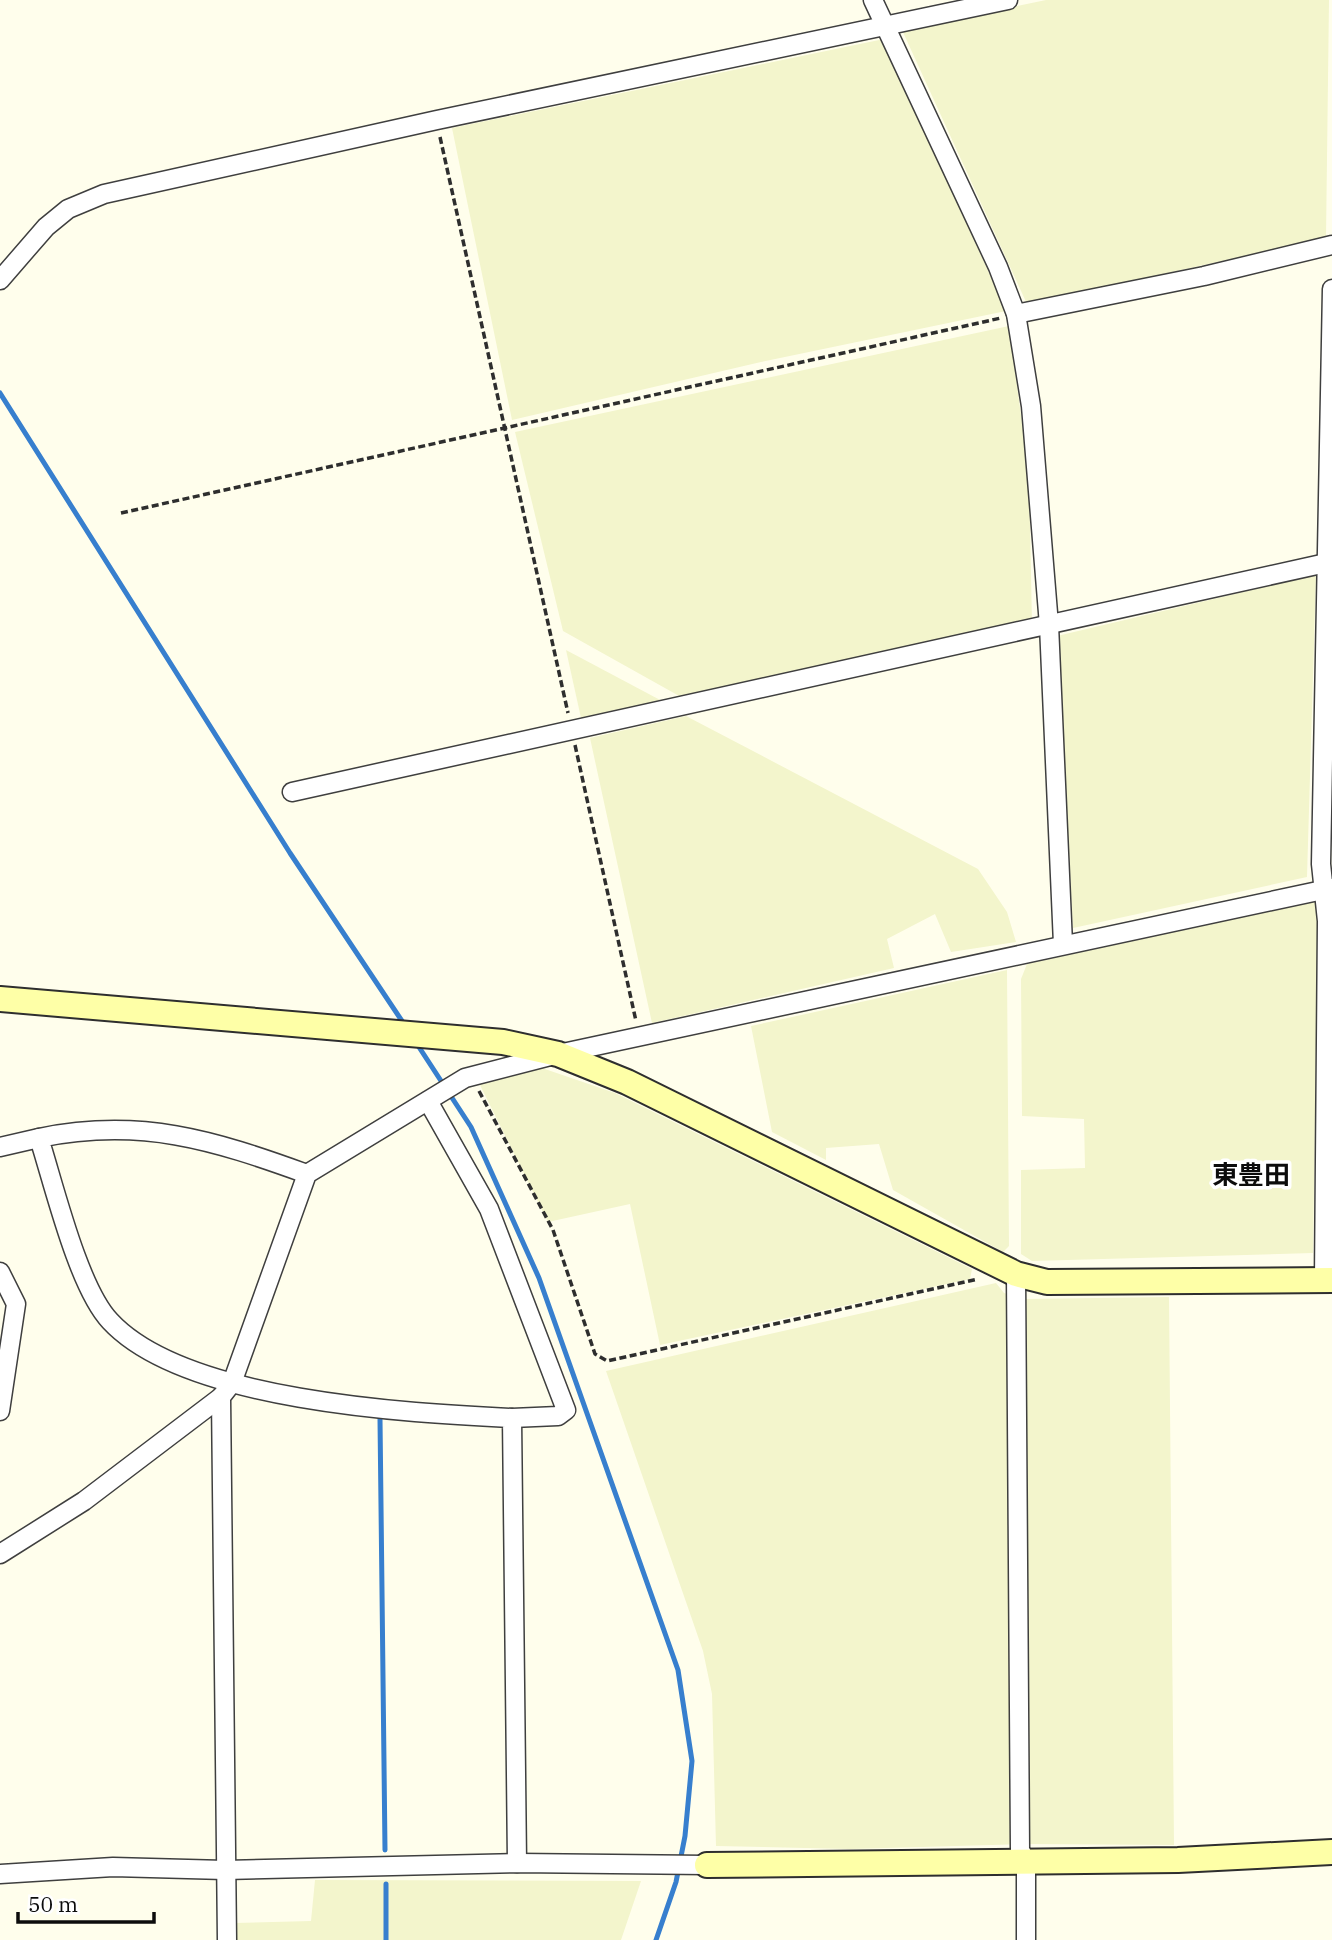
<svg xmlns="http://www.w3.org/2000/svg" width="1332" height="1940" font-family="'IBM Plex Serif','Noto Sans JP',serif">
	<rect width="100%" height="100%" fill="#fffeec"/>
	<!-- farmland -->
	<g fill="#f3f5cc">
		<path d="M1046 0H1329L1326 238 1027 304 902 30Z"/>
		<path d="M884 39 1006 311 761 362 512 420 452 128Z"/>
		<path d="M1009 326 1029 475 1032 623 681 697 563 631 515 432Z"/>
		<path d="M1316 575 1307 877 1073 928 1057 636Z"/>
		<path d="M566 650 662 701 581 718Z"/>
		<path d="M686 716 978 869 1007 912 1016 942 951 952 935 914 887 939 894 968 652 1023 590 738Z"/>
		<path d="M1318 901 1313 1253 1032 1261 1021 1254V1170L1085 1168 1084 1119 1022 1116 1021 979 1027 964Z"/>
		<path d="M1007 970 1009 1246 1003 1252 893 1190 879 1144 826 1148V1160L772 1132 751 1026Z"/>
		<path d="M542 1068 615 1093 972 1269 970 1279 660 1345 630 1204 548 1222 478 1081Z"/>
		<path d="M996 1283 1004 1293 1024 1299 1169 1297 1174 1845 1026 1844 850 1849 716 1846 712 1694 703 1651 606 1371Z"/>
		<path d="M315 1880 641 1881 621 1940H235L234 1923 311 1921Z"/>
	</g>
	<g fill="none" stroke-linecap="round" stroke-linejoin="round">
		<!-- stream -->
		<g stroke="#377fce" stroke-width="5">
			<path d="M0 393 290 853 406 1027"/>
			<path d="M417 1044 471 1127 539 1278 678 1670 692 1761 685 1836 676 1882 656 1940"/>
			<path d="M380 1419 385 1850"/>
			<path d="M386 1884V1940"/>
		</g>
		<defs>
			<g id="street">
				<path d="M873 0 998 267 1016 314 1031 406 1049 625 1063 944"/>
				<path d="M0 280 46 227 68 209 104 194 437 120 1008 0"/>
				<path d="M1016 314 1204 276 1332 245"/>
				<path d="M292 792 1326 563"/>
				<path d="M428 1101 489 1209 566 1410 558 1416 512 1418"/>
				<path d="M0 1147 39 1138"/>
				<path d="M307 1174C213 1140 140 1117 39 1138 54 1185 78 1287 110 1321 184 1401 407 1413 512 1418L517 1863"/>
				<path d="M0 1272 16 1304 0 1411"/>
				<path d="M1016 1274 1020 1850 1026 1861V1940"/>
				<path d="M1324 1280 1327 921 1321 864 1332 289"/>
				<path d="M0 1554 84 1501 221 1397"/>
				<path d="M0 1874 113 1867 225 1870 517 1863 707 1865"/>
				<path d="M227 1940 221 1397 232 1383 307 1174 465 1078 558 1054 1332 888"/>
			</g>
			<g id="secondary">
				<path d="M0 999 503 1042 558 1054 627 1082 1016 1274 1047 1282 1332 1280"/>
				<path d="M707 1865 1178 1860 1332 1852"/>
			</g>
		</defs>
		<!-- street casing -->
		<use href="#street" stroke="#3f3f3f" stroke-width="21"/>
		<!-- secondary casing -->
		<use href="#secondary" stroke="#2e2e2e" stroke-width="28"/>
		<!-- path -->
		<g stroke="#2e2e2e" stroke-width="3.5" stroke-dasharray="7 3.5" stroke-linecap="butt">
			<path d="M440 137 568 713"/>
			<path d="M121 513 1001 318"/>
			<path d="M575 745 636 1021"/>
			<path d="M479 1091 553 1230 595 1354 607 1361 978 1279"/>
		</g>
		<!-- street -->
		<use href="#street" stroke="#fff" stroke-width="18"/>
		<!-- secondary -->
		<use href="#secondary" stroke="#feffa7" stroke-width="24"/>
	</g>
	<g text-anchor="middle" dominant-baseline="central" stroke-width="7" stroke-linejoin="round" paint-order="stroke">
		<!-- neighbourhood labels -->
		<g font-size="26" font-weight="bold" fill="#0c0c0c" stroke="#fff">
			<text x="1251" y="1174">東豊田</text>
		</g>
	</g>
	<!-- scale -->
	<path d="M18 1912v10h136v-10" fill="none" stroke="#0c0c0c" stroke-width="3.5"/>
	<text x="28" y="1912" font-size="21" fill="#0c0c0c" stroke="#ffffff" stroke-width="5" paint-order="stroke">50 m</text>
</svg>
